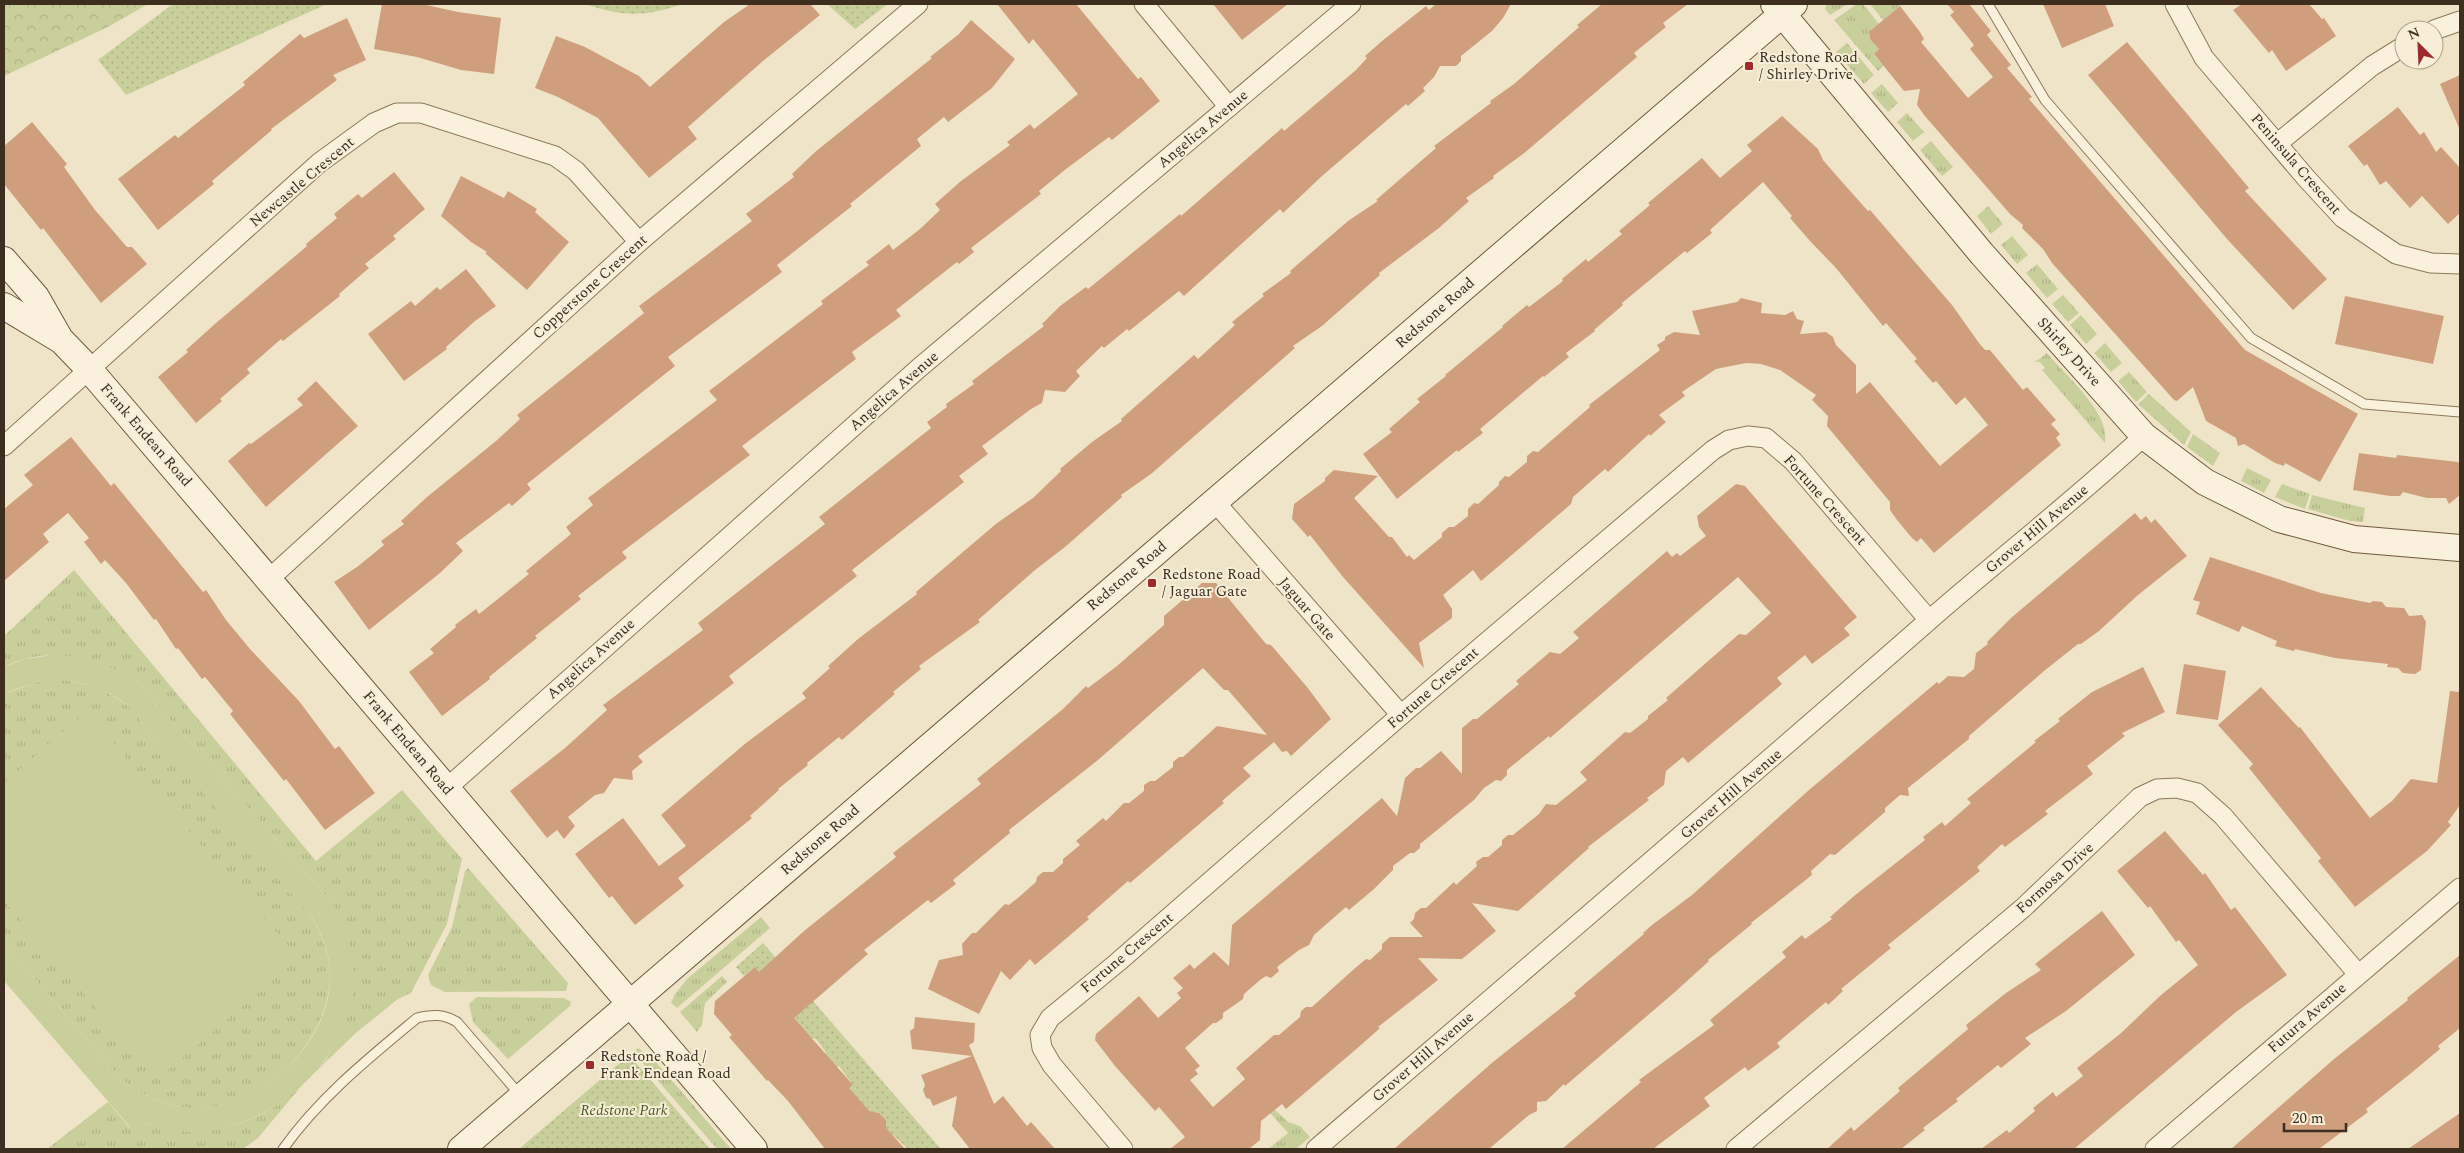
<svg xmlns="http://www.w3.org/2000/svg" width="2464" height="1153" font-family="Spectral,serif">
	<defs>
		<pattern id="grass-tufts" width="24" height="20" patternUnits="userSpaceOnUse" patternTransform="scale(1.25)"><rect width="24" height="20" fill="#c9cf9b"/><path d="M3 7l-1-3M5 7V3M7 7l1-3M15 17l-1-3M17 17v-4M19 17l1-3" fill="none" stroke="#aeb285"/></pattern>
		<pattern id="forest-crowns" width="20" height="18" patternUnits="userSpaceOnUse" patternTransform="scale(1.25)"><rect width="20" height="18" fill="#c9cf9b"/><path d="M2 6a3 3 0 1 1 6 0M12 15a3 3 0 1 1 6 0" fill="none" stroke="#aeb285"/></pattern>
		<pattern id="park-dots" width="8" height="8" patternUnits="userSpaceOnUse" patternTransform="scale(1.25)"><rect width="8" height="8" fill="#c9cf9b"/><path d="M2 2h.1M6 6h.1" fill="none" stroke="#aeb285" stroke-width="1.8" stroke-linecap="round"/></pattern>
	</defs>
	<rect width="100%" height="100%" fill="#f0e4c8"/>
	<!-- grass -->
	<g fill="url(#grass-tufts)">
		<path d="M1827 4H1848L1830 15 1825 9Z"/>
		<path d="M1857 4H1863L1879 24 1870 31V36L1879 49 1874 55 1882 64H1885L1878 71 1834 20Z"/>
		<path d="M1870 4H1898L1900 6 1883 20Z"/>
		<path d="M1847 43 1874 75 1864 84 1836 52Z"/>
		<path d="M1882 84 1898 103 1888 112 1871 93Z"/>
		<path d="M1907 113 1924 132 1913 141 1897 122Z"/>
		<path d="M1931 141 1953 167 1942 176 1920 150Z"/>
		<path d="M1988 206 2003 224 1991 234 1977 216Z"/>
		<path d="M2012 236 2028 255 2017 264 2001 245Z"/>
		<path d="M2037 264 2058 289 2047 298 2026 273Z"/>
		<path d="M2063 295 2079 313 2068 322 2052 304Z"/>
		<path d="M2081 315 2097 334 2086 344 2070 325Z"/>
		<path d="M2105 343 2122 363 2111 372 2094 353Z"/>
		<path d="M2047 353C2065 375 2111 413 2105 443L2042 370 2045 368 2040 362H2035Z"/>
		<path d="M2129 372 2147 392 2136 402 2118 381Z"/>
		<path d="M2149 394 2191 432 2184 445 2138 404Z"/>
		<path d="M2193 434 2220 453 2213 466 2187 447Z"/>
		<path d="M2247 468 2271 480 2264 493 2241 481Z"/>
		<path d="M2282 484 2310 494 2305 509 2275 497Z"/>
		<path d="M2312 495 2365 508 2363 522 2350 521 2308 509Z"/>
		<path d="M74 570 316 861 402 790 462 859 447 924 411 993 398 999 357 1032 308 1079 325 1061 340 1035 331 902 138 682C125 674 113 670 99 666 61 654 41 650 4 667V636Z"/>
		<path d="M65 680 98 687 127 705 304 907C319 927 329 948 330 973 331 1040 265 1106 199 1108 170 1109 145 1097 122 1080L4 943V694L39 681Z"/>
		<path d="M468 868 568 983 566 991 445 992 431 985 428 975 452 927 465 871Z"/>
		<path d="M761 917 770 928 677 1008 671 1003 675 994 687 979Z"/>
		<path d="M722 976 727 982 705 1003 702 1025 697 1032 680 1012Z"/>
		<path d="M477 997 564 998 571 1002 570 1006 508 1059 473 1022 469 1004Z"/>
		<path d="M638 1048 655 1061 731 1149H717L640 1060 634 1052Z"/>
		<path d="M303 1084 258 1138 243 1149H47L108 1102 130 1128 139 1120C200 1144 256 1128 303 1084Z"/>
		<path d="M1274 1109 1288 1122 1300 1126 1310 1137 1296 1149H1268L1288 1133 1270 1113Z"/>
	</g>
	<!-- forest -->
	<path fill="url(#forest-crowns)" d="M4 4H148L108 27 4 76Z"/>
	<!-- park -->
	<g fill="url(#park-dots)">
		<path d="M173 4H327L126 95 98 60Z"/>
		<path d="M585 4H683C645 17 623 17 585 4Z"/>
		<path d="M827 4H888L855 29Z"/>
		<path d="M763 943 941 1149H908L893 1135 887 1140 881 1130 886 1125V1120L879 1113 875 1112 869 1117 846 1090 853 1085 839 1066 829 1072 825 1051 816 1039C798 1039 766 983 755 967L744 976 736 967Z"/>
		<path d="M629 1055 710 1149H519Z"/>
	</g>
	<!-- pitch -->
	<g fill="#c9cf9b">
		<path d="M52 655C84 655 111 664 138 682L331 902C344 926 353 949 354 977 355 1052 281 1122 209 1131 185 1134 162 1129 139 1120L131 1128 4 981V943L122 1080C145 1097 170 1109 199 1108 265 1105 334 1039 330 971 329 951 322 934 312 918L127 705C89 676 46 674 4 694V667L25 659Z"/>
		<path d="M86 712 299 958 158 1079 4 901V783Z"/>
	</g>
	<!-- building -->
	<g fill="#cf9f7d" fill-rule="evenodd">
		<path d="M382 4H422L458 12 501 18 494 74 461 70 417 57 374 49Z"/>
		<path d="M750 4H810L820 15 763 61 688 127 697 139 649 178 598 118 558 97 535 88 556 36 585 47 639 76 650 87 724 22Z"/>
		<path d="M997 4H1076L1138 79 1141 77 1160 101 1112 140 1109 137 1066 169 1039 191 1041 194 971 248 974 252 959 264 957 262 896 310 901 316 852 352 856 359 742 446 750 455 622 552 627 558 578 596 581 599 535 636 537 638 489 677 490 679 442 716 409 672 434 653 430 649 456 627 455 625 476 609 479 614 529 574 526 571 571 534 566 527 593 505 588 498 717 400 709 391 823 304 821 301 869 265 866 262 889 244 893 250 920 229 940 210 935 204 961 181 1010 145 1007 142 1030 124 1034 129 1078 94 1033 39 1029 44Z"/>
		<path d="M1213 4H1288L1242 40Z"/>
		<path d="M1436 4H1511L1503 18 1492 31 1461 56V61L1456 66H1440L1434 77 1423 88 1425 91 1408 106 1406 104 1322 176 1283 213 1280 209 1184 296 1179 291 1129 331 1127 329 1104 348 1102 346 1076 371 1080 376 1065 392 1045 390 1042 403 1031 409 982 446 988 454 959 476 964 482 852 570 857 576 729 676 734 683 638 756 643 762 632 771 633 780 614 778 604 793 595 795 568 817 575 826 564 839 557 830 547 838 510 791 565 748 607 710 603 705 703 630 698 623 825 524 819 517 931 428 927 422 947 407 946 404 974 384 972 381 1044 326 1042 324 1060 306 1086 287 1088 289 1180 214 1181 216 1282 128 1284 131 1356 70 1367 58 1365 56 1382 41 1426 6 1429 10Z"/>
		<path d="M1602 4H1688L1663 23 1666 27 1634 53 1637 57 1523 154 1493 176 1494 178 1466 198 1469 201 1439 228 1379 273 1380 275 1322 326 1293 346 1295 348 1151 474 1121 495 1122 497 1065 547 1035 570 978 620 980 622 919 666 921 669 893 692 895 694 842 740 839 737 807 763 808 765 778 789 779 790 750 816 752 818 678 878 684 886 635 925 612 896 609 898 575 854 623 818 659 866 686 846 661 815 746 743 806 698 802 693 830 668 828 666 858 639 917 594 916 592 997 523 1033 498 1061 471 1060 469 1092 442 1122 421 1121 419 1194 355 1198 359 1235 325 1232 322 1264 296 1262 294 1291 273 1290 271 1348 221 1378 201 1376 200 1436 148 1434 146 1491 103 1490 101 1514 84 1579 27 1577 25Z"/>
		<path d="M1947 4H1969L1991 31 1987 35 2011 65 2007 68 2032 97 2029 99 2245 350 2358 414 2320 482 2285 463 2284 466 2275 463 2244 444 2238 446 2236 438 2206 421 2193 387 2177 401 2174 400 2052 263 2043 249 2022 228 2023 225 2010 214 1924 115 1917 105 1920 89 1904 91 1874 54 1879 49 1870 39V31L1900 6 1920 32 1924 39 1921 42 1968 98 1993 77 1970 49 1974 45 1950 15 1954 12Z"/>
		<path d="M2043 4H2105L2114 26 2062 48Z"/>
		<path d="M2242 4H2309L2322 19 2324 18 2336 36 2286 71 2272 50 2269 53 2233 10Z"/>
		<path d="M347 18 366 60 333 75 337 80 271 129 272 130 212 181 214 184 158 230 118 179 175 135 178 138 245 85 243 82 300 34 304 38Z"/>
		<path d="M971 20 1015 59 992 88 948 122 944 117 917 139 921 146 850 204 852 206 777 265 782 272 668 357 675 366 527 484 531 489 512 506 509 503 456 543 463 551 440 573 369 630 334 582 357 567 384 545 381 541 404 524 401 521 427 497 496 441 520 419 517 415 644 313 639 306 752 221 746 214 794 177 792 174 815 152 932 58 930 57 959 34Z"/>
		<path d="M2127 42 2249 188 2245 191 2327 279 2293 310 2227 239 2088 75Z"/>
		<path d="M2460 75V130L2440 84Z"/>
		<path d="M2398 107 2420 135 2424 132 2436 152 2441 147 2460 168V213L2448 224 2422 196 2410 208 2386 181 2380 185 2367 164 2364 166 2348 146Z"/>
		<path d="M1782 116 1818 149 1823 160 1843 183 1868 211 1870 210 1952 305 1979 343 1985 350H1990L2023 390 2027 387 2056 420 2051 424 2060 434 2056 438 2061 445 1934 553 1921 538 1917 542 1912 538 1897 520 1890 510V502L1827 426 1828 416 1812 400 1816 395 1780 370 1761 364 1746 363 1716 369 1682 392 1685 396 1659 415 1666 422 1650 436 1649 434 1608 472 1605 469 1573 497 1571 504 1500 565 1481 581 1473 570 1443 595 1452 609V618L1419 643 1424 668 1343 577 1310 535 1308 537 1292 519 1294 504 1325 481V478L1334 470 1378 476 1354 498 1389 537H1392L1407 557 1409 555 1414 560 1442 537V533L1449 527H1454L1468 516V509L1474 503 1478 504 1499 485V482L1505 476 1509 477 1527 462V456L1533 451 1538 452 1590 407 1589 405 1660 350 1657 345 1665 340V337L1674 332 1700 335 1692 311 1737 302 1741 298 1762 303 1761 313 1785 315 1793 311 1797 319 1804 321 1800 334 1826 332 1833 337 1836 345 1856 365V394L1870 382 1940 466 1988 425 1965 397 1956 405 1936 381 1933 383 1914 361 1917 359 1886 323 1883 326 1836 268 1810 241 1790 218 1792 216 1763 182 1710 230 1712 233 1687 253 1685 251 1622 303 1623 305 1594 330 1595 331 1566 353 1569 357 1544 377 1543 376 1480 429 1483 433 1458 452 1457 450 1397 499 1363 454 1392 432 1389 429 1420 402 1417 399 1446 376 1445 375 1503 327 1502 326 1527 305 1529 307 1563 281 1562 279 1586 259 1588 262 1622 234 1619 231 1650 205 1648 203 1702 158 1720 178 1752 151 1747 145Z"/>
		<path d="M32 122 67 164 64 167 95 210 127 247H132L147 264 101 303 43 228 41 230 4 184V146Z"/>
		<path d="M394 172 425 209 393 236 396 239 365 264 369 268 339 294 340 296 283 341 281 339 247 369 250 373 220 399 222 401 196 423 158 377 188 352 186 350 216 323 307 246 306 244 337 218 334 214 358 194 362 198Z"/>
		<path d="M461 176 504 198 508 191 537 209 535 212 569 242 527 290 485 253 487 252 471 242 441 216Z"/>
		<path d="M466 269 496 306 475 321 446 347 447 349 404 381 368 334 411 301 415 306 437 287 440 290Z"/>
		<path d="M2345 296 2444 316 2433 364 2335 344Z"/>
		<path d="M316 381 358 426 266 507 228 461 249 443 251 444 303 405 297 399Z"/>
		<path d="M71 437 111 486 114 483 203 592 206 590 226 620 250 649 299 701 335 749 339 746 375 793 325 830 286 779 284 781 230 714 233 711 205 677 202 679 178 648 176 649 156 619 154 620 126 583 105 560 101 564 84 542 89 538 68 513 43 534 49 542 4 581V509L33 485 24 475Z"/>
		<path d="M2359 453 2396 458 2397 455 2458 462 2460 464V495L2449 504 2446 498H2427L2403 492 2400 496H2390L2353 490Z"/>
		<path d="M1736 484 1745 486 1857 617 1844 628 1850 635 1812 664 1805 655 1777 678 1782 684 1688 763 1683 757 1666 771 1664 785 1647 798 1649 800 1588 847 1589 848 1518 911 1472 903 1496 931 1462 959 1418 958 1438 980 1378 1027 1380 1028 1361 1045 1286 1109 1282 1104 1261 1121 1260 1140 1249 1149H1170L1185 1137 1159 1107 1155 1111 1115 1066 1095 1040 1096 1034 1139 996 1158 1018 1181 998 1177 993 1183 988 1173 978 1190 964 1194 969 1214 952 1229 966 1232 925 1382 798 1397 816 1405 778 1416 768H1420L1441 751 1462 774V728L1473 719H1477L1519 684 1516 681 1550 652 1560 654 1579 638 1573 632 1667 551 1672 557 1677 553 1680 556 1706 536 1699 527 1697 516ZM1738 577 1771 613 1746 635 1739 634 1666 698 1668 700 1648 716V719L1630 733 1625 732 1580 772 1587 780 1556 805 1546 804 1539 814 1513 835H1508L1502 840V845L1488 857H1483L1476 862 1477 866 1456 885 1454 882 1426 908H1421L1415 913 1414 919 1410 923 1423 937H1390L1382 944V949L1370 960 1366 959 1354 969 1312 1007H1306L1301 1011 1300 1017 1279 1035H1274L1236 1068 1245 1079 1213 1107 1190 1080 1198 1074 1195 1070 1200 1066 1185 1048 1213 1023H1216L1223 1018V1013L1243 999 1244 994 1260 980 1266 976 1271 978 1279 971 1277 967 1299 950 1309 945 1314 935 1346 907 1349 910 1374 889 1393 870V866L1410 853H1414L1420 848V844L1474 800 1484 788 1496 780 1501 781 1507 775V770L1549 736 1550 738Z"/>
		<path d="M2135 513 2141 520 2146 516 2151 523 2155 519 2187 556 2138 595 2099 631 2081 644H2078L2044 671 1969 736V739L1908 788 1909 796 1900 795 1885 808V812L1835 855 1830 854 1811 871 1812 875 1751 923 1752 924 1708 960 1709 961 1675 992 1565 1086 1564 1084 1546 1101 1537 1102V1111L1529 1115 1489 1149H1394L1493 1062 1576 996 1574 993 1644 934 1643 933 1652 925 1692 895 1809 790 1937 682 1939 684 1948 676 1964 677 1974 669 1976 653 1988 644 1987 642 2011 618Z"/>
		<path d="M2210 557 2321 593 2370 603 2373 601 2382 602 2386 607 2404 608 2409 616 2422 615 2426 622 2421 670 2415 674 2403 673 2398 668 2387 667 2388 664 2335 658 2295 649 2294 651 2275 646 2277 641 2242 626 2239 632 2196 614 2200 602 2193 600Z"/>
		<path d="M1202 583H1216L1266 644 1271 645 1307 687 1331 719 1291 756 1287 751 1282 752 1274 742 1243 768 1251 776 1222 801 1224 803 1130 883 1128 881 1087 917 1089 919 1035 965 1030 959 1010 980 1001 971 979 1014 928 989 939 960 963 955 962 944 972 933H976L1005 904 1009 905 1019 897 1036 882 1037 877 1043 872H1053L1063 863V859L1080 845 1076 841 1103 818 1106 821 1124 803H1129L1144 791V785L1150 781H1155L1173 767V762L1179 757H1183L1217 726 1267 735 1228 690H1224L1203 668 1098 760 1009 830 1010 833 953 880 956 884 931 903 928 900 864 950 868 954 794 1018 853 1085 849 1088 869 1111 879 1113 886 1120V1128L905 1149H825L788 1101 768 1080 767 1081 729 1037 732 1035 714 1014 715 1001 755 967 759 972 804 931 896 857 893 853 981 784 977 779 1063 709 1086 686 1088 688 1117 666 1164 625V616Z"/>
		<path d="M2184 664 2226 671 2218 720 2176 714Z"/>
		<path d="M2143 667 2165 712 2122 733 2125 736 2087 766 2093 774 2045 811 2048 814 2005 847 2002 844 1977 867 1980 871 1888 945 1891 948 1841 989 1843 991 1828 1005 1826 1002 1777 1043 1780 1047 1748 1071 1745 1067 1704 1098 1710 1106 1653 1149H1562L1641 1082 1639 1080 1714 1025 1710 1020 1786 957 1782 952 1802 935 1805 939 1832 919 1830 917 1854 896 1925 840 1923 837 1942 822 1945 826 1971 803 1967 799 2036 742 2034 741 2060 721 2058 719 2092 692Z"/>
		<path d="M2261 687 2299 728 2300 727 2370 818 2392 801 2411 779 2437 783 2450 691 2460 692V805L2448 822 2451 825 2427 851 2355 907 2318 861 2321 858 2249 768 2253 764 2218 725Z"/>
		<path d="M2165 831 2203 875 2205 873 2231 910 2235 907 2287 975 2236 1012 2074 1149H1981L2007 1130 2009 1133 2035 1111 2033 1108 2053 1092 2056 1097 2083 1076 2077 1068 2120 1034 2161 995 2198 965 2179 940 2176 942 2150 906 2148 908 2117 871Z"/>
		<path d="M2102 911 2135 955 2066 1011 2025 1038 2031 1044 2001 1068 1998 1065 1956 1099 1958 1101 1923 1128 1925 1130 1901 1149H1827L1851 1127 1854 1131 1900 1091 1898 1088 1968 1029 1966 1025 2006 993 2041 970 2035 964Z"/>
		<path d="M2460 955V1028L2438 1046 2440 1049 2410 1074 2366 1109 2368 1112 2319 1149H2231L2334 1059 2408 1000 2407 998Z"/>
		<path d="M915 1017 975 1023 974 1042 969 1045 994 1104 1003 1096 1027 1126 1031 1122 1055 1149H970L952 1126 957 1096 933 1106 930 1099 926 1098 923 1090 925 1085 921 1075 972 1056 912 1049 910 1031 914 1028Z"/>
		<path d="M2460 1113V1149H2408Z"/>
	</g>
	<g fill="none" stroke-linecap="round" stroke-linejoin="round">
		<defs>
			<g id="lane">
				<path d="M1988 4 2045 100 2251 338 2364 404 2460 412"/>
				<path d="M283 1149C320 1097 369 1058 417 1018 432 1014 444 1014 457 1022L520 1095"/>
			</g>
			<g id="street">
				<path d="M1144 4 1229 107"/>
				<path d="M2175 4 2204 58 2307 179 2343 218 2396 254 2431 263 2460 264"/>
				<path d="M2434 30 2460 21"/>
				<path d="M2278 143 2372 66 2404 46"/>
				<path d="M4 446 319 163 374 123 397 113H421L555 156 576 171 639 242"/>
				<path d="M1215 502 1401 715"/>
				<path d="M269 579 639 242 918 4"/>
				<path d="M447 788 919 368 1351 4"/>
				<path d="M1123 1149 1052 1065 1042 1048 1040 1035 1050 1018 1118 962 1401 715 1713 450 1729 440 1748 436 1766 438 1793 461 1929 620"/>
				<path d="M1316 1149C1520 974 1725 799 1927 622 1999 559 2074 501 2144 436"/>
				<path d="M1736 1149 2023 908 2140 797 2157 789 2177 788 2197 793 2223 816 2358 974"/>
				<path d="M2155 1149 2460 888"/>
			</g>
			<g id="secondary">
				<path d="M1774 4 1982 254 2144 436 2205 482 2279 519 2354 539 2460 548"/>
				<path d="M4 260 36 297 60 339 88 368C311 628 531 890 754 1149"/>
				<path d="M4 306 59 339"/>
				<path d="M461 1149 1794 4"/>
			</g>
		</defs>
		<!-- lane casing -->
		<use href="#lane" stroke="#8d765c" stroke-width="11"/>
		<!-- street casing -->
		<use href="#street" stroke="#8d765c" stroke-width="21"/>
		<!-- secondary casing -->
		<use href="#secondary" stroke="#6f573f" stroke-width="28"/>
		<!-- lane -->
		<use href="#lane" stroke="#faf1dc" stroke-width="9"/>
		<!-- street -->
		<use href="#street" stroke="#faf1dc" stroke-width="19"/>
		<!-- secondary -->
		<use href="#secondary" stroke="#faf1dc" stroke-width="26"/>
	</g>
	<!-- markers -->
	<g fill="#9e2a2b" stroke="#f7eed8" stroke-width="2">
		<rect x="1744" y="61" width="10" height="10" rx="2.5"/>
		<rect x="1147" y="578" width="10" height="10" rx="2.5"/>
		<rect x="585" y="1060" width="10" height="10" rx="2.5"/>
	</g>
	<g text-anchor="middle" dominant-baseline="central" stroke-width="4" stroke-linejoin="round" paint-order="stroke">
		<!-- poi labels -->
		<g font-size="15" fill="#3d2e20" stroke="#f7eed8" text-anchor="start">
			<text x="1759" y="57">Redstone Road<tspan x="1759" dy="17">/ Shirley Drive</tspan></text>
			<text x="1162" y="574">Redstone Road<tspan x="1162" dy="17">/ Jaguar Gate</tspan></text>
			<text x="600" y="1056">Redstone Road /<tspan x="600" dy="17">Frank Endean Road</tspan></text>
		</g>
		<!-- street labels -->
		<g font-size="15" fill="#3d2e20" stroke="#f7eed8">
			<text transform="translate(1203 129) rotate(-40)">Angelica Avenue</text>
			<text transform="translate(2296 164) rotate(49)">Peninsula Crescent</text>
			<text transform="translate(302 182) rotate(-40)">Newcastle Crescent</text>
			<text transform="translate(590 287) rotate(-42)">Copperstone Crescent</text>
			<text transform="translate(1435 313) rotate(-41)">Redstone Road</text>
			<text transform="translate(2069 352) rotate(48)">Shirley Drive</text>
			<text transform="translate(894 391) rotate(-41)">Angelica Avenue</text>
			<text transform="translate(146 435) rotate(49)">Frank Endean Road</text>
			<text transform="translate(1825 500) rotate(48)">Fortune Crescent</text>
			<text transform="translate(2037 529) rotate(-40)">Grover Hill Avenue</text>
			<text transform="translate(1127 576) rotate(-40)">Redstone Road</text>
			<text transform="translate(1307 609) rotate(49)">Jaguar Gate</text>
			<text transform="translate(591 659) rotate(-42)">Angelica Avenue</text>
			<text transform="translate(1433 688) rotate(-41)">Fortune Crescent</text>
			<text transform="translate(408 743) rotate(50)">Frank Endean Road</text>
			<text transform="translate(1731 794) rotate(-41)">Grover Hill Avenue</text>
			<text transform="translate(820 840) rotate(-41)">Redstone Road</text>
			<text transform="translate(2055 878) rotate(-42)">Formosa Drive</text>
			<text transform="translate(1127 953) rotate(-40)">Fortune Crescent</text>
			<text transform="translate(2307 1018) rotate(-41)">Futura Avenue</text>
			<text transform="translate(1423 1057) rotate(-41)">Grover Hill Avenue</text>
		</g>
		<!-- park labels -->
		<g font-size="15" font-style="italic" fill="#4d5a26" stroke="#f7eed8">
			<text x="624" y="1110">Redstone Park</text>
		</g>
	</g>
	<!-- border -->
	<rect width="2464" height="1153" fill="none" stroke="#3d2e20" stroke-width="10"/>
	<!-- north arrow -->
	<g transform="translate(2419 45) rotate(336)"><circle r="24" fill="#f7eed8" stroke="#ada18e"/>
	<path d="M0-4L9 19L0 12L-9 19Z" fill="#9e2a2b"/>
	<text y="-8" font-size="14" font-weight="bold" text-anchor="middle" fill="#3d2e20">N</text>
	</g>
	<!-- scale -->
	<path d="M2284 1123v8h62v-8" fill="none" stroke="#3d2e20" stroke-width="2.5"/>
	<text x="2292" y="1123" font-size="15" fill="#3d2e20" stroke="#f7eed8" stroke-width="4" paint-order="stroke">20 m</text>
</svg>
